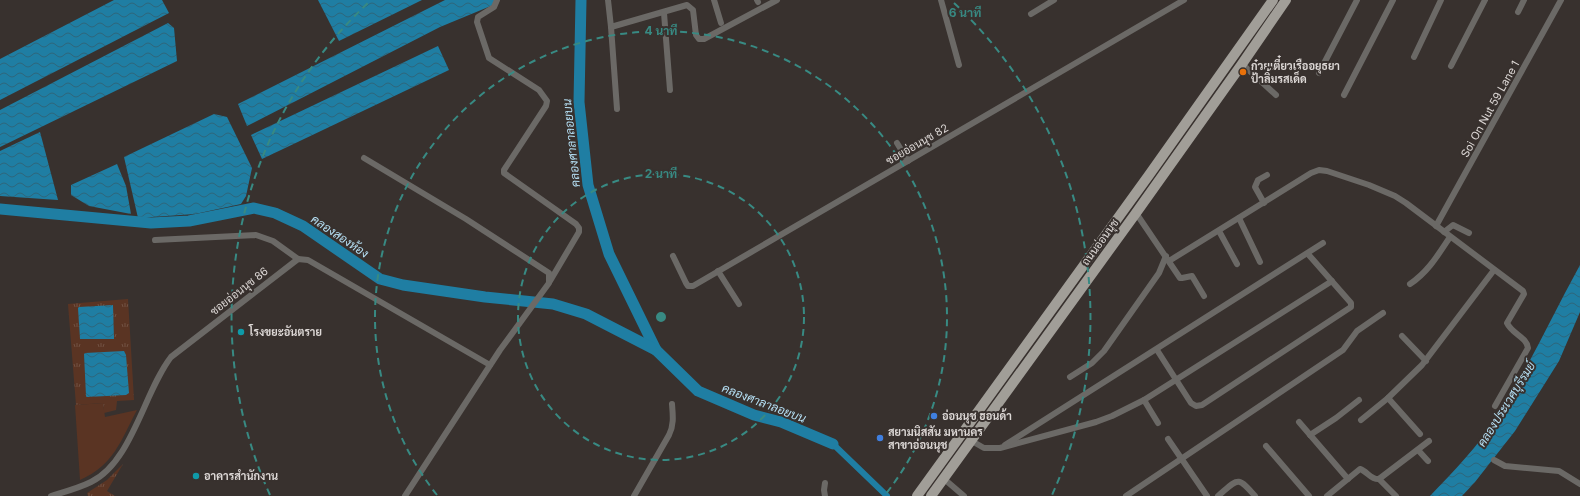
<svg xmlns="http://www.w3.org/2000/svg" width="1580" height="496" font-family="Inter,Sarabun,sans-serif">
	<defs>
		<pattern id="grass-tufts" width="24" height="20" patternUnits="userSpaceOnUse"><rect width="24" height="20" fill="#5a3423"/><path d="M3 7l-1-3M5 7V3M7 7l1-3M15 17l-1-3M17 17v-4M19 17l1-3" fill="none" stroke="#715142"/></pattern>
		<pattern id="water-waves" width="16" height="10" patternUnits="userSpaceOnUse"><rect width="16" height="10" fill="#1f7ea3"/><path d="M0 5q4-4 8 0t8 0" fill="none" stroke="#2d667b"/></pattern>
	</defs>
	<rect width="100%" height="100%" fill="#38312e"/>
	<!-- grass -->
	<g fill="url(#grass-tufts)">
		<path d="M128 299 134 400 117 401 116 410 104 413 103 403 76 405 68 304Z"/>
		<path d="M123 464 107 491 115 496H88L87 493 107 480Z"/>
	</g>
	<!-- green -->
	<path fill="#5a3423" d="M103 403 105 417 137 410C121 440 114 465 80 480L75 405Z"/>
	<!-- water -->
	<g fill="url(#water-waves)">
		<path d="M114 0H162L169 13 0 100V59Z"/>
		<path d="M318 0H422L339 41Z"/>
		<path d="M445 0H500L498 3 440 27 247 126 238 104Z"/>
		<path d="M168 23 174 28 177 61 0 147V110Z"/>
		<path d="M438 46 449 70 262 159 251 135Z"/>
		<path d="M214 114 227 117 252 168 246 196 241 204 195 214 138 218 124 157Z"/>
		<path d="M40 132 58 200 0 196V151Z"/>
		<path d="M117 164 126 186 131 214 89 206 71 195V185Z"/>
		<path d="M1580 265V312L1559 361 1515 431 1475 482 1462 496H1430C1454 471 1478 446 1497 417 1528 369 1552 316 1580 265Z"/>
		<path d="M113 305 114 339H80L78 308 79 307Z"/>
		<path d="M124 351 126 355 129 393 126 395 87 397 86 396 84 354 85 353Z"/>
	</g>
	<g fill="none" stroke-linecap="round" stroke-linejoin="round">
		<!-- canal -->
		<path stroke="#1f7ea3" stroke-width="6" d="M833 444 887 496"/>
		<!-- river -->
		<g stroke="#1f7ea3" stroke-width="11">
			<path d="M581 0 579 102 588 185 609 254 656 350 698 391 754 415 781 422 833 444"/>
			<path d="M0 209 151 223 189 221 254 208 275 213 303 226 380 279 403 285 485 297 553 304 586 314 656 350"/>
		</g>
		<!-- street -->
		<g stroke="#6b6966" stroke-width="6">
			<path d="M497 0 494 7 478 17 477 22 489 58 539 90 547 101 546 106 504 170V173L576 224 579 228V232L550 281"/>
			<path d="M608 0 611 27 687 5 693 10 696 35 699 39H704L777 0"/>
			<path d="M714 0 721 23"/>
			<path d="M757 0 758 2"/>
			<path d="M941 0 959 65"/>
			<path d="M1518 12 1524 0"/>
			<path d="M664 13 670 90"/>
			<path d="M1031 14 1054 0"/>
			<path d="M611 27 617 109"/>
			<path d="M1414 57 1441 0"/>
			<path d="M1242 64 1276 95"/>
			<path d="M1451 66 1485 0"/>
			<path d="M1319 73 1357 0"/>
			<path d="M1344 95 1393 0"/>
			<path d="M897 143 908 161"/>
			<path d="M364 158 466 219 549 273V283L500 350 405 496"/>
			<path d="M1264 203 1255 187 1258 180 1267 175"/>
			<path d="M1136 213 1180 278H1182L1192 276 1204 296"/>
			<path d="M1239 218 1260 262"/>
			<path d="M1436 226 1561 0"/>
			<path d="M1219 231 1237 264"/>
			<path d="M1444 232 1453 225 1469 233"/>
			<path d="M155 240 256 235 273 241 298 259"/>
			<path d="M673 256 686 283 688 286H693L1184 0"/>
			<path d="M1169 261 1311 173 1319 170 1327 171 1369 185 1395 196 1406 203 1523 291 1524 294 1507 323C1512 334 1527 337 1528 348L1495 406"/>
			<path d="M718 271 739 304"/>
			<path d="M1410 284C1428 272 1438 255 1450 237"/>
			<path d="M1402 336 1426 361"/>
			<path d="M1157 350 1191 403 1196 406 1202 405 1351 307V303L1308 254"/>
			<path d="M1070 377 1092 363 1104 351 1159 273 1166 256"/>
			<path d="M1388 398 1420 434"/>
			<path d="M1144 400 1158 423"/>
			<path d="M1361 420 1388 398 1422 365 1494 270"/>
			<path d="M1299 422 1348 479"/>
			<path d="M1310 435 1336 418 1359 400"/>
			<path d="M1168 439 1207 496"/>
			<path d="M970 440 984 448H1000L1096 422 1112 416 1144 400 1332 281"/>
			<path d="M1005 445 1323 243"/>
			<path d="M1266 446 1309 496"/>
			<path d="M1418 450 1428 461"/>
			<path d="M1494 460 1505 466 1559 471 1580 484"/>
			<path d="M943 478 964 496"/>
			<path d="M1379 479 1396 496"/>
			<path d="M51 496C64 492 79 488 91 482 132 462 144 392 171 357L298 259 308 260 490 365"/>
			<path d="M634 496 669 435C674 425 673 416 672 404"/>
			<path d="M825 496 824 490 825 483"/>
			<path d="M1126 496 1343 350 1357 331 1383 313"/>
			<path d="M1218 496C1238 479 1237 475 1255 496"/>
			<path d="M1327 496 1360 469C1367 471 1371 480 1379 479L1429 441"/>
		</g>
		<!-- primary -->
		<g stroke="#a19e98" stroke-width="10">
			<path d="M917 496 1149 175 1273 0"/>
			<path d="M931 496 1136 213 1242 64 1286 0"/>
		</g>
	</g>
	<!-- distance rings -->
	<g fill="none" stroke="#388a83" stroke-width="2" stroke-dasharray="7 5">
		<circle cx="661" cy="317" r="143"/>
		<path d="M437 495A286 286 0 1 1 885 495"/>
		<path d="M270 495A430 430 0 0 1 368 3M954 3A430 430 0 0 1 1052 495"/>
	</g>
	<!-- markers -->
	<circle fill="#e8710a" stroke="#38312e" stroke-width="1.5" cx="1243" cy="72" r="4"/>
	<g fill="#0f9aa8" stroke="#38312e" stroke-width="1.5">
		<circle cx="241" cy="332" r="4"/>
		<circle cx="196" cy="476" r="4"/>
	</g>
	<g fill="#3f7fe0" stroke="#38312e" stroke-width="1.5">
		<circle cx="934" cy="416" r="4"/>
		<circle cx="880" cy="438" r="4"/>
	</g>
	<g text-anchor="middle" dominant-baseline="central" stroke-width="4" stroke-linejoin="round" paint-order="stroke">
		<!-- poi labels -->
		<g font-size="11" font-weight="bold" fill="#ddd8d6" stroke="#38312e" text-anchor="start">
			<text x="1251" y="66">ก๋วยเตี๋ยวเรืออยุธยา<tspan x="1251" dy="13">ป้าลิ้มรสเด็ด</tspan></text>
			<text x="249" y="332">โรงขยะอันตราย</text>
			<text x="942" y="416">อ่อนนุช ฮอนด้า</text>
			<text x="888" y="432">สยามนิสสัน มหานคร<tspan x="888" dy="13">สาขาอ่อนนุช</tspan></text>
			<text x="204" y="476">อาคารสำนักงาน</text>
		</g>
		<!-- street labels -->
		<g font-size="11" fill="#ddd8d6" stroke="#38312e">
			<text transform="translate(1490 109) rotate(-61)">Soi On Nut 59 Lane 1</text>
			<text transform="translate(917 144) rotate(-30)">ซอยอ่อนนุช 82</text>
			<text transform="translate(1100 242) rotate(-54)">ถนนอ่อนนุช</text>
			<text transform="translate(239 291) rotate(-38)">ซอยอ่อนนุช 86</text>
		</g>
		<!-- water labels -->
		<g font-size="12" font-style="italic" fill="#b5dff4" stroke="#38312e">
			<text transform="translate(571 143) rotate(-96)">คลองศาลาลอยบน</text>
			<text transform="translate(340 236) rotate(34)">คลองสองห้อง</text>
			<text transform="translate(764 403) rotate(21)">คลองศาลาลอยบน</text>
			<text transform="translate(1506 404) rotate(-58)">คลองประเวศบุรีรมย์</text>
		</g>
	</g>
	<circle cx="661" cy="317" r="6" fill="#388a83" stroke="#38312e" stroke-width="2"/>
	<g font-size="12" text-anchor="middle" font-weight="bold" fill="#388a83" stroke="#38312e" stroke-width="4" stroke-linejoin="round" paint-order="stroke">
		<text x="965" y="17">6 นาที</text>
		<text x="661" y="35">4 นาที</text>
		<text x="661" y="178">2 นาที</text>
	</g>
</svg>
